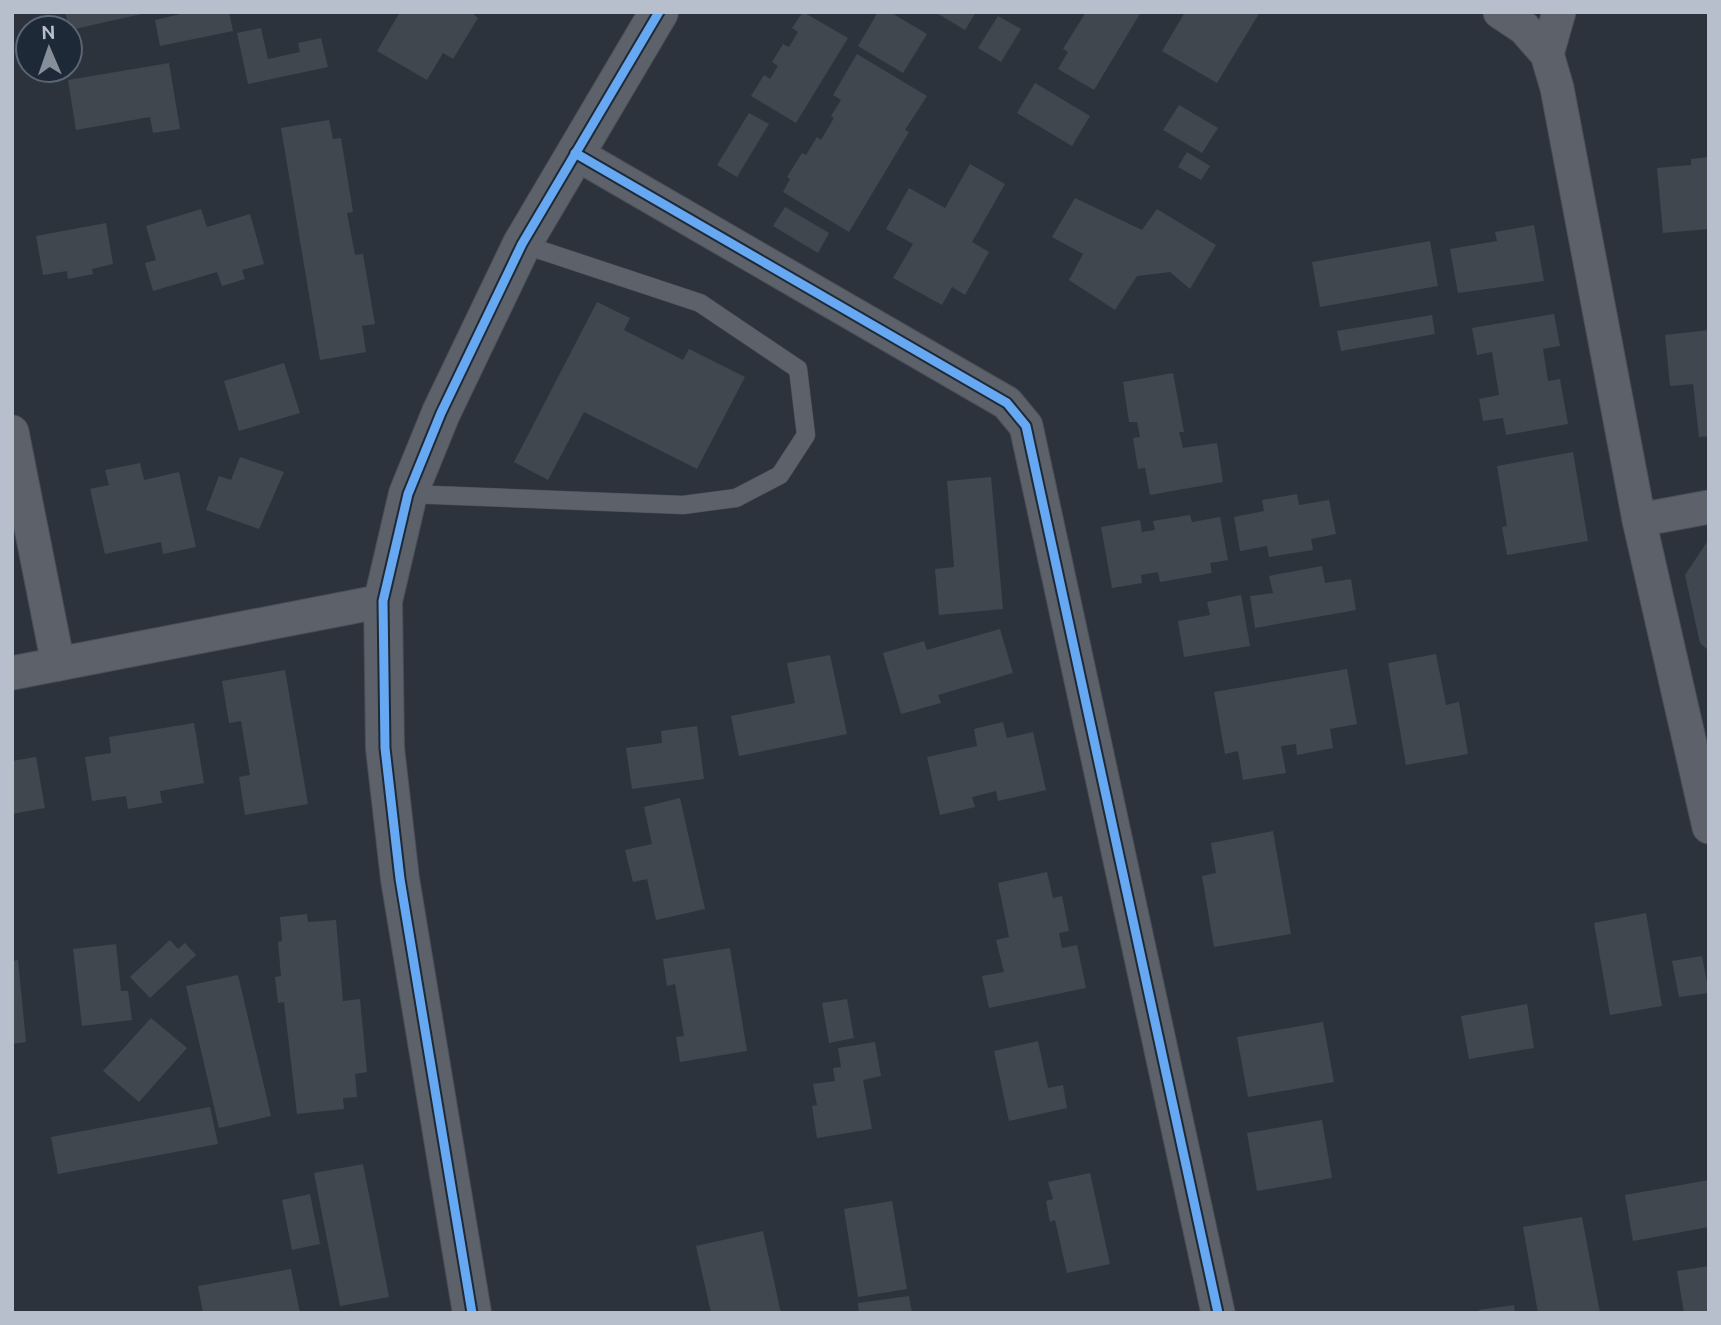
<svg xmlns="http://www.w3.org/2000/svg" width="1721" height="1325" font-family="Ubuntu,sans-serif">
	<rect width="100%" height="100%" fill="#2c333c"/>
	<!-- building -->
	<g fill="#41474f">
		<path d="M65 12H146V13L70 30Z"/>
		<path d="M189 12H229L233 31 160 46 155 20Z"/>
		<path d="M400 12H471L478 18 453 59 443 53 427 80 377 51Z"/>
		<path d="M803 12 848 38 796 123 751 96 764 75 770 79 778 66 772 62 783 44 789 47 798 32 792 28Z"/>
		<path d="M878 12H890L927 34 903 73 858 46Z"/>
		<path d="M935 12H976L965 30Z"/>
		<path d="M1086 12H1141L1094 90 1058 69 1068 52 1063 49Z"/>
		<path d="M1185 12H1260L1217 83 1162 51Z"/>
		<path d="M998 16 1021 29 1001 62 978 48Z"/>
		<path d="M261 28 268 59 300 52 298 43 321 38 328 67 248 84 237 33Z"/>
		<path d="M857 54 927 96 905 130 909 132 849 232 783 192 790 179 787 177 802 153 806 155 817 137 821 140 834 118 831 116 841 100 833 95Z"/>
		<path d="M169 63 180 129 153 133 150 117 76 130 68 80Z"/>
		<path d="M1035 83 1090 116 1072 146 1017 113Z"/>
		<path d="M1179 105 1218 128 1202 153 1163 130Z"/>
		<path d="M749 113 769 124 737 177 717 165Z"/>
		<path d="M329 120 333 139 341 138 353 212 347 213 355 255 363 254 375 324 362 326 366 352 320 360 281 128Z"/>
		<path d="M1187 152 1210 166 1201 180 1178 167Z"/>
		<path d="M1709 157V229L1663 233 1657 168 1691 165V159Z"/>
		<path d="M970 164 1005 184 972 242 989 252 965 295 952 287 942 305 893 278 913 244 886 229 909 188 945 208Z"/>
		<path d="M1075 198 1142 230 1157 209 1216 245 1190 289 1170 272 1137 276 1115 310 1069 280 1083 254 1052 237Z"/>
		<path d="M785 207 829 233 818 253 773 226Z"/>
		<path d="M201 209 207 227 250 214 264 264 242 270 245 279 222 286 217 272 153 291 145 263 156 260 146 226Z"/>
		<path d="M106 223 113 264 92 269 93 274 68 279 67 271 43 275 36 236Z"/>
		<path d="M1534 225 1544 281 1458 293 1450 249 1497 241 1495 232Z"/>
		<path d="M1430 241 1438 286 1320 307 1312 262Z"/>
		<path d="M597 302 630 318 624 330 683 360 689 349 745 377 697 469 584 412 548 480 514 462Z"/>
		<path d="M1554 314 1560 346 1543 349 1548 381 1560 379 1568 424 1506 435 1503 418 1483 421 1479 399 1499 395 1492 352 1477 355 1472 328Z"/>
		<path d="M1432 315 1435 334 1341 351 1337 331Z"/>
		<path d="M1709 330V436L1699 437 1693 384 1670 386 1665 335Z"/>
		<path d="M284 363 300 413 239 431 224 381Z"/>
		<path d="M1173 373 1184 432H1179L1183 448 1217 443 1223 482 1150 495 1145 468 1138 469 1133 438 1140 437 1137 422H1129L1123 382Z"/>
		<path d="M1573 452 1588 541 1507 555 1502 527 1507 526 1497 466Z"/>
		<path d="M240 457 284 472 259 529 206 510 219 476 231 480Z"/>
		<path d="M140 463 144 480 179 472 196 547 163 554 161 542 105 554 90 489 109 485 105 470Z"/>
		<path d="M991 477 1003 609 939 615 935 569 954 567 947 481Z"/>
		<path d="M1297 494 1299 505 1329 500 1336 534 1311 539 1313 550 1269 557 1267 546 1240 551 1234 517 1264 511 1262 500Z"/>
		<path d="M1190 515 1192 522 1220 517 1228 560 1210 563 1212 573 1160 582 1158 572 1141 575 1142 583 1112 588 1101 527 1140 520 1142 532 1155 530 1153 521Z"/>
		<path d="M1709 539V651L1700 643 1685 575Z"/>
		<path d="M1322 566 1325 583 1351 579 1356 610 1255 628 1250 596 1273 593 1269 576Z"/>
		<path d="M1241 595 1250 646 1184 657 1178 621 1210 615 1207 602Z"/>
		<path d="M1000 629 1013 673 938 695 941 703 901 714 883 653 924 641 927 650Z"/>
		<path d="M1436 654 1446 705 1459 702 1468 754 1406 765 1388 663Z"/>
		<path d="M830 655 847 734 739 756 731 716 795 703 787 663Z"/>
		<path d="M1347 669 1357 724 1330 729 1333 748 1297 755 1296 744 1281 746 1286 773 1243 780 1238 751 1225 754 1214 692Z"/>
		<path d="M285 670 308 804 245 815 239 777 250 775 241 721 229 723 222 681Z"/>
		<path d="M1003 722 1007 738 1033 732 1046 790 998 801 996 791 972 797 975 807 940 815 927 757 977 746 974 729Z"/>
		<path d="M194 723 204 783 160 791 162 803 128 809 126 796 92 801 85 757 111 753 109 737Z"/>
		<path d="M697 726 704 779 632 789 626 748 662 743 661 731Z"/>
		<path d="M36 757 45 808 12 814V761Z"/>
		<path d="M680 798 705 909 656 920 647 879 633 882 625 850 652 844 644 807Z"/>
		<path d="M1273 831 1291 934 1214 947 1202 876 1216 873 1211 843Z"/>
		<path d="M1047 872 1053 898 1062 896 1069 931 1059 933 1062 948 1077 945 1086 988 989 1008 982 976 1004 972 996 940 1009 937 998 883Z"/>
		<path d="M1646 913 1662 1006 1610 1015 1594 923Z"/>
		<path d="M307 914 308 922 336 920 343 1001 360 999 367 1072 355 1074 357 1097 343 1098 344 1109 297 1114 284 1002 278 1003 275 977 281 976 278 942 282 941 280 917Z"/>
		<path d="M170 940 178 949 185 943 196 955 150 998 130 977Z"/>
		<path d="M116 944 121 991H128L132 1020 82 1026 73 949Z"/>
		<path d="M730 948 747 1051 680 1062 676 1037 684 1036 675 984 667 986 663 959Z"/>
		<path d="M1702 956 1709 993 1679 997 1672 961Z"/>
		<path d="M18 960 26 1042 12 1044V961Z"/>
		<path d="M238 975 271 1116 219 1128 186 986Z"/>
		<path d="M847 999 854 1038 829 1043 822 1003Z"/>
		<path d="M1527 1004 1534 1048 1469 1059 1461 1016Z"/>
		<path d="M151 1018 187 1048 139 1102 103 1071Z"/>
		<path d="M1323 1022 1334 1082 1248 1097 1237 1037Z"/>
		<path d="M1038 1041 1048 1088 1063 1085 1067 1108 1009 1121 994 1051Z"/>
		<path d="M875 1042 881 1076 863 1080 872 1129 817 1138 812 1106 817 1105 813 1084 835 1081 833 1068 841 1067 838 1048Z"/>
		<path d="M210 1107 218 1144 58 1174 51 1137Z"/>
		<path d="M1322 1120 1332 1178 1257 1191 1247 1133Z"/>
		<path d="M363 1164 389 1297 340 1306 314 1173Z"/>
		<path d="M1090 1173 1110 1264 1067 1273 1055 1220 1050 1222 1046 1201 1053 1199 1048 1182Z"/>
		<path d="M1709 1180V1227L1633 1241 1625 1195Z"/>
		<path d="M310 1194 320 1244 292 1250 282 1200Z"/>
		<path d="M892 1201 907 1289 858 1297 844 1209Z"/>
		<path d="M1582 1217 1600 1313H1538L1523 1227Z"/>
		<path d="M763 1231 781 1313H711L696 1246Z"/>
		<path d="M1709 1266V1313H1684L1677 1271Z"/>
		<path d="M291 1269 300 1313H203L198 1286Z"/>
		<path d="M909 1296 912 1313H859L858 1303Z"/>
		<path d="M1514 1305 1515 1313H1479V1310Z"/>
	</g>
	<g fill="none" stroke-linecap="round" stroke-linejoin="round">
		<defs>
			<path id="service" d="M408 494 683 505 736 498 780 475 806 435 798 369 700 303 522 244"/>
			<g id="minor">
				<path d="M1500 12 1524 28 1547 54 1557 88 1639 520 1709 827"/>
				<path d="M1547 54 1559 12"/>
				<path d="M575 153 1007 403 1026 426 1218 1313"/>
				<path d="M12 432 58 664"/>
				<path d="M1639 520 1709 507"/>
				<path d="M12 673 383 601"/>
			</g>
			<path id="tertiary" d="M472 1313 400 879 385 748 383 601 408 494 441 413 522 244 659 12"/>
		</defs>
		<!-- service casing -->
		<use href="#service" stroke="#4a4f56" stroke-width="19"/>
		<!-- minor casing -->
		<use href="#minor" stroke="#4a4f56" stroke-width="35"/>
		<!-- tertiary casing -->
		<use href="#tertiary" stroke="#4a4f56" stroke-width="40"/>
		<!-- service -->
		<use href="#service" stroke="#5d6169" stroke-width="18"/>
		<!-- minor -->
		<use href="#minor" stroke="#5d6169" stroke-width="33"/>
		<!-- tertiary -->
		<use href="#tertiary" stroke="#5d6169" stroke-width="38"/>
		<defs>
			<g id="cycleway">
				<path d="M575 153 1007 403 1026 426 1218 1313"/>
				<path d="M472 1313 400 879 385 748 383 601 408 494 441 413 522 244 659 12"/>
			</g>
		</defs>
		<!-- cycleway casing -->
		<use href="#cycleway" stroke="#1e2938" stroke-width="13"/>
		<!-- cycleway -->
		<use href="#cycleway" stroke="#66a8f1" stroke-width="9"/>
	</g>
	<!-- border -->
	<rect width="1721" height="1325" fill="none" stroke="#b7bfcc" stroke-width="28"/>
	<!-- north arrow -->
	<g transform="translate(49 49) rotate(358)"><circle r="33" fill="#1e2938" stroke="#5b6573" stroke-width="2"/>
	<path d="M0-5L12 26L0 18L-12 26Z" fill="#868e9a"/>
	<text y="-10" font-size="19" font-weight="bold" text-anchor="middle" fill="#b7bfcc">N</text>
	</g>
</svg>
